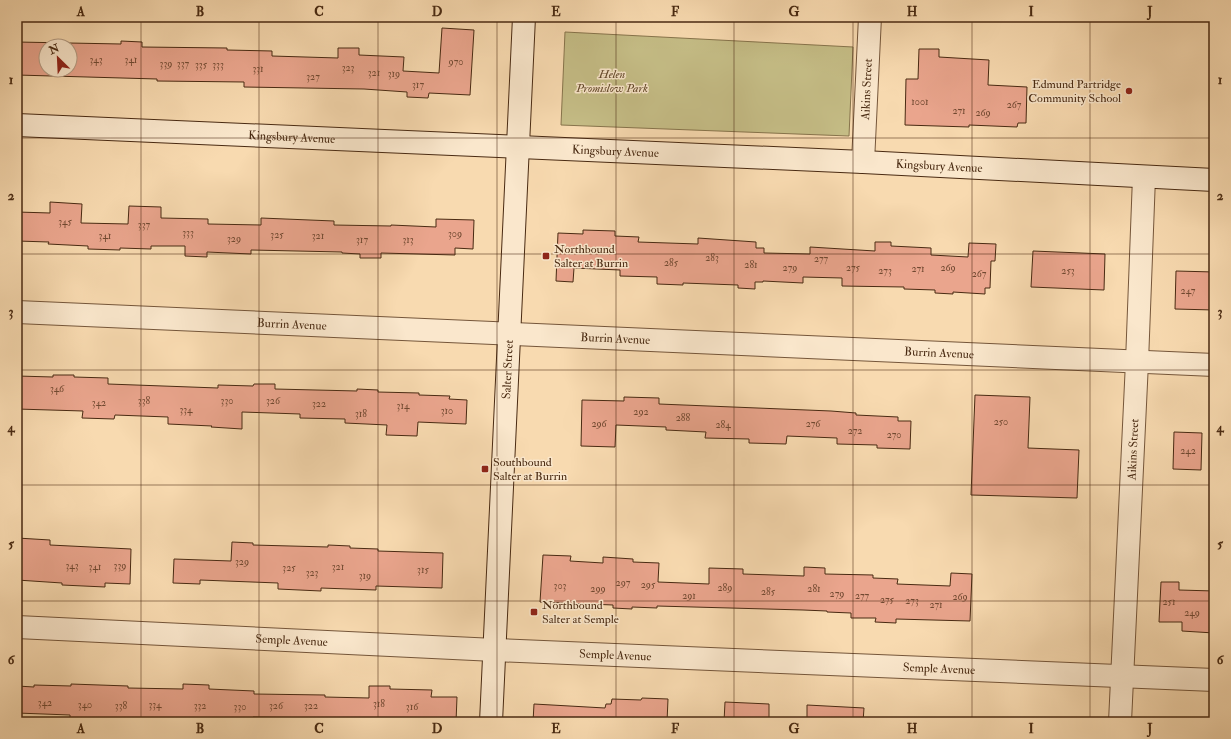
<svg xmlns="http://www.w3.org/2000/svg" width="1231" height="739" font-family="'IM FELL Double Pica',serif">
	<rect width="100%" height="100%" fill="#f8dab0"/>
	<filter id="stains"><feTurbulence type="fractalNoise" baseFrequency=".005" numOctaves="4"/><feColorMatrix values="0 0 0 0 .2 0 0 0 0 .09 0 0 0 0 .02 0 0 0 .5 -.17"/></filter>
	<radialGradient id="worn" r=".72"><stop offset=".6" stop-color="#630" stop-opacity="0"/><stop offset="1" stop-color="#630" stop-opacity=".3"/></radialGradient>
	<!-- green -->
	<path fill="#c5bd86" stroke="#87744c" d="M565 32 853 47 849 136 561 125Z"/>
	<!-- building -->
	<g fill="#eaa58d" stroke="#492a12" fill-rule="evenodd">
		<path d="M442 28 474 30 470 95 429 93 428 98 407 97V92L364 89 244 87V82L157 81V79L17 75V42L121 44V41L142 42V47L227 48V50L272 51V56L338 58V48H359V55L404 57 403 71 439 73ZM46 46H70V70H46Z"/>
		<path d="M919 49H939V57L989 60 988 85 1027 87 1026 123H1018L1017 127 969 125V127L905 125 906 79H918Z"/>
		<path d="M50 202 82 204 81 223 128 224 129 206 161 207V218L208 219V224L261 225V218L334 221V225L391 226V225L436 227V219L474 220 473 249 455 248V255L381 253V258H360V254L342 253V252L251 250V254L207 252V257L185 256V246H151V249L120 248V250L88 249V246L48 244 49 242 17 241V212L50 213Z"/>
		<path d="M583 230 615 231V236L639 237 638 242 698 244V238L756 242V248H764V253L810 254V247L875 251V242H891V246L931 248V255L968 257 969 243 996 244 995 261H991L990 288H985V294L953 292V294L935 293V290L904 289V287L842 286V278L803 277V283L763 281V282H755V289L738 288V285L683 283V285L657 284V277L620 276V270L574 268 573 282 556 281 558 233 583 234Z"/>
		<path d="M1033 251 1105 254 1104 290 1031 287Z"/>
		<path d="M1176 271 1214 272V310L1175 309Z"/>
		<path d="M53 375H74V377L108 378V384L218 388V385L253 386 254 384H275V389L357 391V389L378 390V392L419 393V395L450 396 449 399 467 400 466 424 418 422 417 436 386 435 387 425 345 423V419L300 418V414L242 412V429L211 427 212 426 168 424V417L115 415 114 419 82 418 83 411 17 409V376L53 377Z"/>
		<path d="M975 395 1030 397 1028 448 1079 450 1077 498 971 495Z"/>
		<path d="M624 397 659 398V404L831 411 856 413V415L898 417V421H911L910 449 877 448V445L837 444V438L787 436 786 444 749 443V439L705 438 706 432 666 430V427L616 425 615 447 581 446 582 400 624 401Z"/>
		<path d="M1174 432 1202 433 1201 470 1173 469Z"/>
		<path d="M17 538 50 540V545L131 549 130 584 105 583V587L62 585V583L17 580Z"/>
		<path d="M232 542 253 543V545L328 547V545L350 546V548L378 549V551L443 553 442 588 376 586V590L321 588V591L278 589V583L200 580V584L173 583 174 559 231 561Z"/>
		<path d="M543 555 571 556 570 561 603 563V557L633 559V562L659 563 658 582 709 584V568L743 569V574L804 576V567L825 568V574L873 575V578L898 579 897 584 950 586 951 573 972 574 970 621 896 619V623L875 622 876 618H851V613L827 612V611L803 610 657 606V608L632 607V609L613 608V605L540 602Z"/>
		<path d="M1161 582H1179V590L1214 591V633L1182 631V622H1159Z"/>
		<path d="M71 684 128 686V688L183 689V684L209 685V689L254 691V694L325 695V697L369 698V686H390V689L432 690 431 697H457L456 722H368V721L333 720V718L253 717V722H225V721L165 719V722H70V715L17 713V686L34 687V685L71 686Z"/>
		<path d="M642 698 668 699 667 722H533L534 704 605 708 606 704H611L612 699 641 700Z"/>
		<path d="M725 702 769 704V722H724Z"/>
		<path d="M807 705 864 708 863 722H807Z"/>
	</g>
	<g fill="none" stroke-linecap="round" stroke-linejoin="round">
		<defs>
			<g id="street">
				<path id="s1" d="M863 162 870 17"/>
				<path id="s2" d="M17 312 1214 365"/>
				<path id="s3" d="M17 627 495 650 1214 680"/>
				<path id="s4" d="M1120 722 1137 362 1144 177"/>
			</g>
			<g id="secondary">
				<path id="s5" d="M17 125 863 162 1214 180"/>
				<path id="s6" d="M491 722 524 17"/>
			</g>
		</defs>
		<!-- street casing -->
		<use href="#street" stroke="#75563a" stroke-width="24"/>
		<!-- secondary casing -->
		<use href="#secondary" stroke="#492a12" stroke-width="24"/>
		<!-- street -->
		<use href="#street" stroke="#fae7cc" stroke-width="22"/>
		<!-- secondary -->
		<use href="#secondary" stroke="#fae7cc" stroke-width="22"/>
	</g>
	<!-- grid -->
	<path fill="none" stroke="#492a12" stroke-width="1" stroke-opacity="0.55" d="M141 17V722M259 17V722M378 17V722M497 17V722M616 17V722M734 17V722M853 17V722M972 17V722M1090 17V722M17 138H1214M17 254H1214M17 370H1214M17 485H1214M17 601H1214"/>
	<!-- markers -->
	<g fill="#8f2418" stroke="#fae7cc" stroke-width="1.5">
		<circle cx="1129" cy="91" r="4"/>
		<rect x="542" y="252" width="8" height="8" rx="2"/>
		<rect x="481" y="465" width="8" height="8" rx="2"/>
		<rect x="530" y="608" width="8" height="8" rx="2"/>
	</g>
	<g text-anchor="middle" dominant-baseline="central" stroke-width="3" stroke-linejoin="round" paint-order="stroke">
		<!-- number labels -->
		<g font-size="10" fill="#714931">
			<text x="96" y="60">343</text>
			<text x="131" y="60">341</text>
			<text x="456" y="62">970</text>
			<text x="166" y="64">339</text>
			<text x="183" y="64">337</text>
			<text x="201" y="65">335</text>
			<text x="218" y="65">333</text>
			<text x="348" y="68">323</text>
			<text x="258" y="69">331</text>
			<text x="374" y="73">321</text>
			<text x="394" y="74">319</text>
			<text x="313" y="77">327</text>
			<text x="418" y="85">317</text>
			<text x="920" y="102">1001</text>
			<text x="1014" y="105">267</text>
			<text x="959" y="111">271</text>
			<text x="983" y="113">269</text>
			<text x="65" y="222">345</text>
			<text x="144" y="225">337</text>
			<text x="188" y="233">333</text>
			<text x="455" y="234">309</text>
			<text x="277" y="235">325</text>
			<text x="105" y="236">341</text>
			<text x="318" y="236">321</text>
			<text x="234" y="239">329</text>
			<text x="362" y="240">317</text>
			<text x="408" y="240">313</text>
			<text x="712" y="258">283</text>
			<text x="821" y="259">277</text>
			<text x="671" y="263">285</text>
			<text x="751" y="265">281</text>
			<text x="790" y="268">279</text>
			<text x="853" y="268">275</text>
			<text x="948" y="268">269</text>
			<text x="918" y="269">271</text>
			<text x="885" y="271">273</text>
			<text x="1068" y="271">253</text>
			<text x="979" y="274">267</text>
			<text x="1188" y="291">247</text>
			<text x="57" y="389">346</text>
			<text x="144" y="401">338</text>
			<text x="227" y="401">330</text>
			<text x="273" y="401">326</text>
			<text x="99" y="403">342</text>
			<text x="319" y="404">322</text>
			<text x="403" y="406">314</text>
			<text x="186" y="410">334</text>
			<text x="447" y="411">310</text>
			<text x="641" y="412">292</text>
			<text x="361" y="414">318</text>
			<text x="683" y="418">288</text>
			<text x="1001" y="422">250</text>
			<text x="599" y="424">296</text>
			<text x="813" y="424">276</text>
			<text x="723" y="425">284</text>
			<text x="855" y="431">272</text>
			<text x="894" y="435">270</text>
			<text x="1188" y="451">242</text>
			<text x="242" y="562">329</text>
			<text x="72" y="566">343</text>
			<text x="120" y="566">339</text>
			<text x="95" y="567">341</text>
			<text x="338" y="567">321</text>
			<text x="289" y="568">325</text>
			<text x="423" y="570">315</text>
			<text x="312" y="573">323</text>
			<text x="365" y="576">319</text>
			<text x="623" y="583">297</text>
			<text x="648" y="585">295</text>
			<text x="560" y="586">303</text>
			<text x="725" y="588">289</text>
			<text x="598" y="589">299</text>
			<text x="814" y="589">281</text>
			<text x="768" y="592">285</text>
			<text x="837" y="594">279</text>
			<text x="689" y="596">291</text>
			<text x="862" y="596">277</text>
			<text x="960" y="597">269</text>
			<text x="887" y="600">275</text>
			<text x="912" y="601">273</text>
			<text x="1169" y="602">251</text>
			<text x="936" y="605">271</text>
			<text x="1192" y="613">249</text>
			<text x="45" y="703">342</text>
			<text x="379" y="704">318</text>
			<text x="85" y="705">340</text>
			<text x="155" y="705">334</text>
			<text x="121" y="706">338</text>
			<text x="200" y="706">332</text>
			<text x="276" y="706">326</text>
			<text x="311" y="706">322</text>
			<text x="240" y="707">330</text>
			<text x="412" y="707">316</text>
		</g>
		<!-- park labels -->
		<g font-size="12" font-style="italic" fill="#624729" stroke="#fae7cc">
			<text x="612" y="74">Helen<tspan x="612" dy="14">Promislow Park</tspan></text>
		</g>
		<!-- poi labels -->
		<g font-size="12" fill="#492a12" stroke="#fae7cc" text-anchor="start">
			<text x="1121" y="84" text-anchor="end">Edmund Partridge<tspan x="1121" dy="14">Community School</tspan></text>
			<text x="554" y="249">Northbound<tspan x="554" dy="14">Salter at Burrin</tspan></text>
			<text x="493" y="462">Southbound<tspan x="493" dy="14">Salter at Burrin</tspan></text>
			<text x="542" y="605">Northbound<tspan x="542" dy="14">Salter at Semple</tspan></text>
		</g>
		<!-- street labels -->
		<g font-size="12" fill="#492a12" stroke="#fae7cc">
			<text stroke="none"><textPath href="#s1" startOffset="73">Aikins Street</textPath></text>
			<text stroke="none"><textPath href="#s5" startOffset="275">Kingsbury Avenue</textPath></text>
			<text stroke="none"><textPath href="#s5" startOffset="599">Kingsbury Avenue</textPath></text>
			<text stroke="none"><textPath href="#s5" startOffset="923">Kingsbury Avenue</textPath></text>
			<text stroke="none"><textPath href="#s2" startOffset="275">Burrin Avenue</textPath></text>
			<text stroke="none"><textPath href="#s2" startOffset="599">Burrin Avenue</textPath></text>
			<text stroke="none"><textPath href="#s2" startOffset="923">Burrin Avenue</textPath></text>
			<text stroke="none"><textPath href="#s6" startOffset="353">Salter Street</textPath></text>
			<text stroke="none"><textPath href="#s4" startOffset="273">Aikins Street</textPath></text>
			<text stroke="none"><textPath href="#s3" startOffset="275">Semple Avenue</textPath></text>
			<text stroke="none"><textPath href="#s3" startOffset="599">Semple Avenue</textPath></text>
			<text stroke="none"><textPath href="#s3" startOffset="923">Semple Avenue</textPath></text>
		</g>
	</g>
	<!-- margin -->
	<rect width="1231" height="739" fill="none" stroke="#f8dab0" stroke-width="44"/>
	<!-- north arrow -->
	<g transform="translate(58 58) rotate(336)"><circle r="19" fill="#fae7cc" stroke="#b39b82"/>
	<path d="M0-3L7 15L0 10L-7 15Z" fill="#8f2418"/>
	<text y="-6" font-size="11" font-weight="bold" text-anchor="middle" fill="#492a12">N</text>
	</g>
	<rect x="22" y="22" width="1187" height="695" fill="none" stroke="#492a12" stroke-width="1.5"/>
	<g font-size="13" text-anchor="middle" font-weight="bold" fill="#492a12">
		<text x="81" y="16">A</text>
		<text x="200" y="16">B</text>
		<text x="319" y="16">C</text>
		<text x="437" y="16">D</text>
		<text x="556" y="16">E</text>
		<text x="675" y="16">F</text>
		<text x="794" y="16">G</text>
		<text x="912" y="16">H</text>
		<text x="1031" y="16">I</text>
		<text x="1150" y="16">J</text>
		<text x="11" y="84">1</text>
		<text x="1220" y="84">1</text>
		<text x="11" y="200">2</text>
		<text x="1220" y="200">2</text>
		<text x="11" y="316">3</text>
		<text x="1220" y="316">3</text>
		<text x="11" y="432">4</text>
		<text x="1220" y="432">4</text>
		<text x="11" y="548">5</text>
		<text x="1220" y="548">5</text>
		<text x="11" y="664">6</text>
		<text x="1220" y="664">6</text>
		<text x="81" y="733">A</text>
		<text x="200" y="733">B</text>
		<text x="319" y="733">C</text>
		<text x="437" y="733">D</text>
		<text x="556" y="733">E</text>
		<text x="675" y="733">F</text>
		<text x="794" y="733">G</text>
		<text x="912" y="733">H</text>
		<text x="1031" y="733">I</text>
		<text x="1150" y="733">J</text>
	</g>
	<rect width="100%" height="100%" filter="url(#stains)"/>
	<rect width="100%" height="100%" fill="url(#worn)"/>
</svg>
